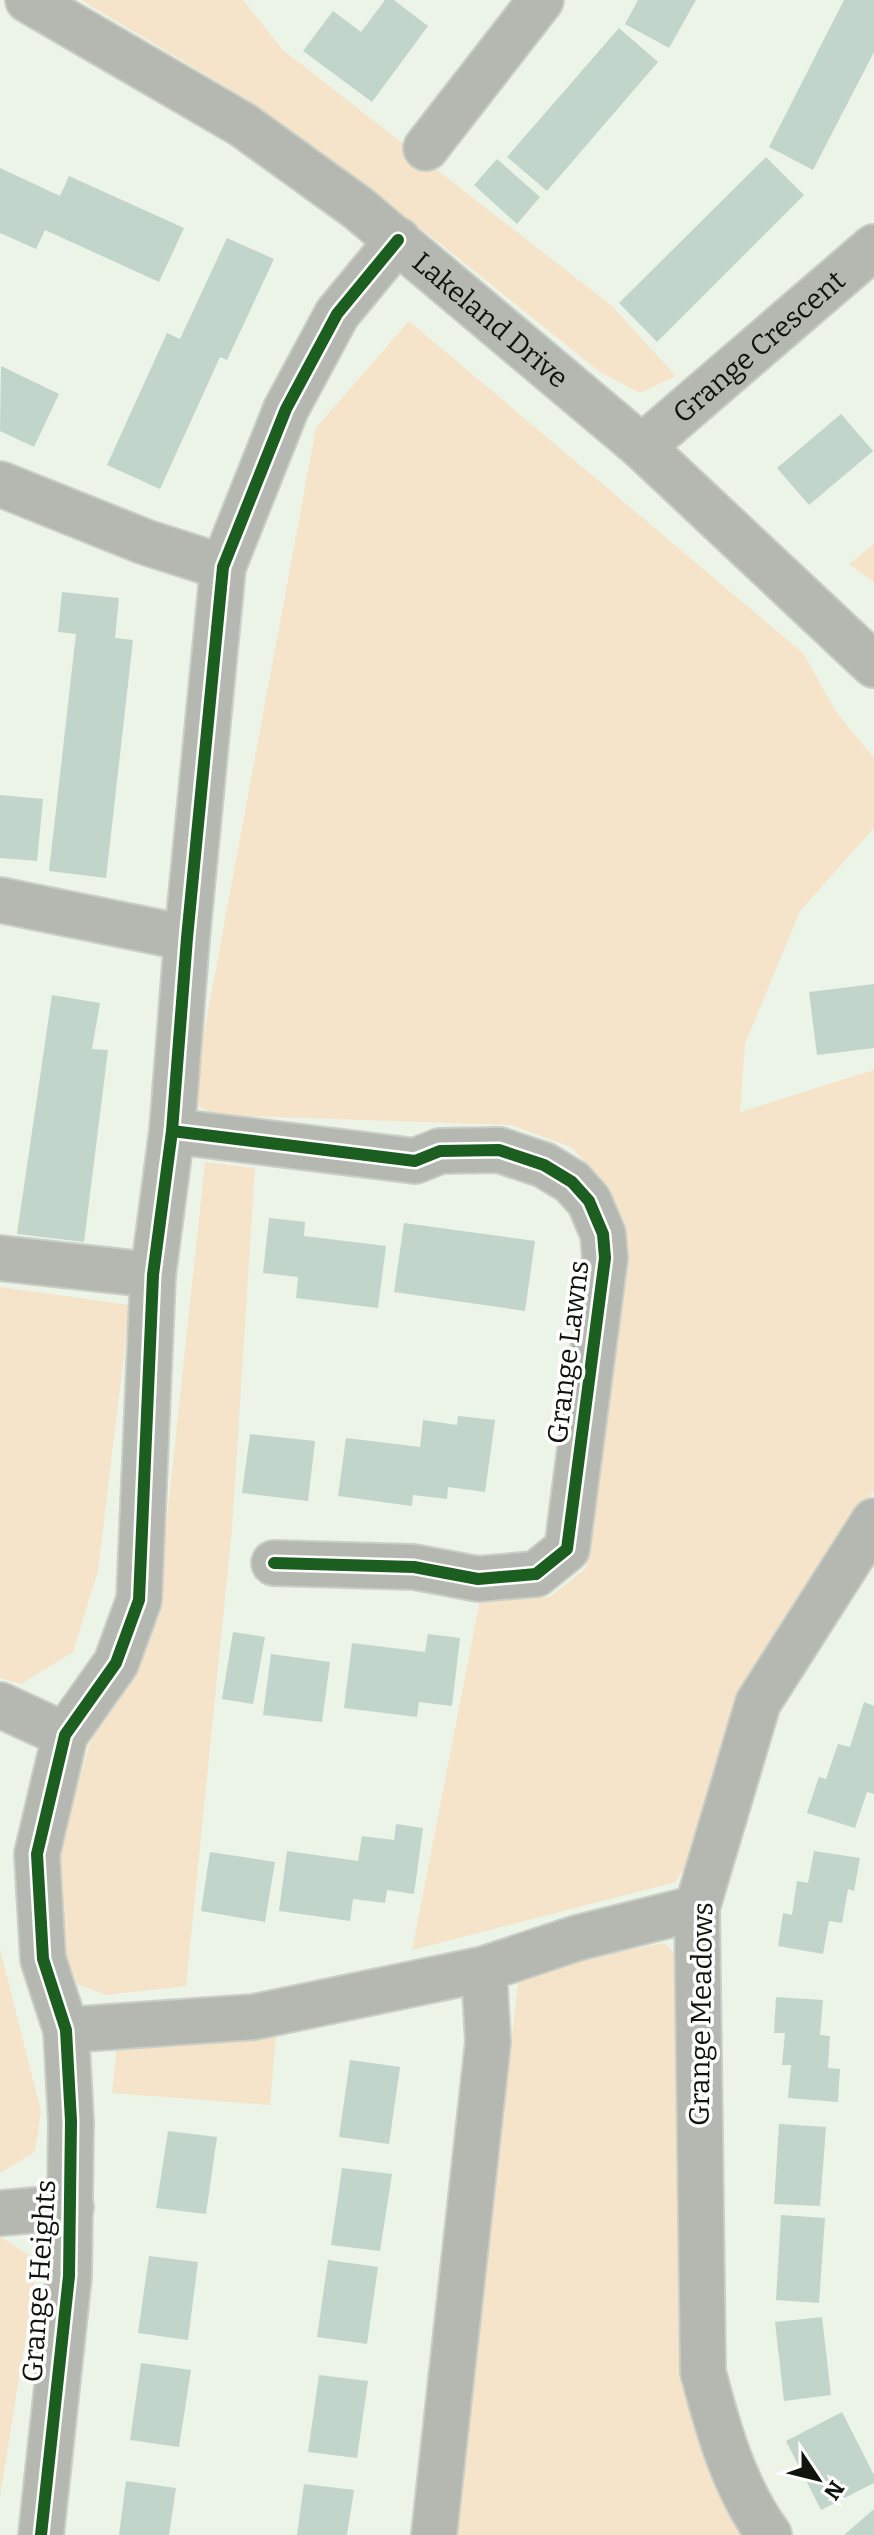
<svg xmlns="http://www.w3.org/2000/svg" width="874" height="2535" font-family="Bitter,serif">
	<rect width="100%" height="100%" fill="#ecf4e8"/>
	<!-- green -->
	<g fill="#f5e4c9">
		<path d="M81 0H243L283 50 612 306 676 376 640 393 600 372 437 241 246 99Z"/>
		<path d="M409 321 803 653 837 713 874 758V828L800 911 745 1044 740 1112 874 1070V1490L792 1619 693 1853 676 1882 412 1950 480 1600 550 1597 586 1568 622 1257 611 1189 571 1147 511 1125 217 1115 191 1103 316 428Z"/>
		<path d="M874 544V582L849 564Z"/>
		<path d="M205 1162 255 1168 232 1529 186 1986 106 1995 77 1984 61 1941V1842L90 1742 133 1666 160 1584Z"/>
		<path d="M0 1287 130 1305 98 1571 73 1652 21 1684 0 1678Z"/>
		<path d="M664 1943 682 1961 683 2375 749 2535H455L518 1983 535 1969Z"/>
		<path d="M0 1949 41 2111 35 2152 0 2173Z"/>
		<path d="M276 2036 270 2105 112 2093 117 2044Z"/>
		<path d="M0 2236 38 2261 0 2497Z"/>
	</g>
	<!-- building -->
	<g fill="#c1d5ca">
		<path d="M385 0H394L428 26 372 102 303 51 333 11 361 32Z"/>
		<path d="M638 0H696L669 48 625 24Z"/>
		<path d="M844 0H874V52L813 170 769 147Z"/>
		<path d="M619 28 658 62 547 191 507 157Z"/>
		<path d="M766 157 804 195 657 342 619 303Z"/>
		<path d="M497 159 540 197 517 224 474 185Z"/>
		<path d="M0 168 60 196 69 176 184 228 159 282 45 230 36 249 0 233Z"/>
		<path d="M227 238 274 259 227 360 220 357 160 489 107 465 167 333 180 339Z"/>
		<path d="M1 366 59 394 34 447 0 431Z"/>
		<path d="M841 414 873 451 809 505 777 468Z"/>
		<path d="M62 592 119 598 115 638 133 640 106 878 49 871 76 634 58 632Z"/>
		<path d="M0 795 43 799 37 861 0 858Z"/>
		<path d="M874 984V1048L817 1055 809 992Z"/>
		<path d="M52 995 100 1003 92 1049 108 1050 84 1242 17 1234Z"/>
		<path d="M269 1218 305 1222 304 1236 386 1246 378 1308 296 1298 298 1277 263 1273Z"/>
		<path d="M404 1223 535 1241 525 1311 394 1292Z"/>
		<path d="M458 1416 495 1420 485 1492 448 1487 447 1499 413 1495 412 1506 338 1496 346 1438 420 1447 423 1420 457 1425Z"/>
		<path d="M250 1434 315 1441 308 1501 242 1493Z"/>
		<path d="M233 1632 265 1637 253 1704 222 1699Z"/>
		<path d="M428 1634 460 1638 452 1706 419 1702 417 1717 344 1708 352 1643 425 1652Z"/>
		<path d="M271 1654 330 1662 322 1722 263 1715Z"/>
		<path d="M864 1702 874 1706V1794L867 1792 855 1828 807 1813 819 1777 826 1779 838 1744 850 1747Z"/>
		<path d="M396 1824 423 1828 414 1894 387 1890 385 1903 353 1899 350 1921 279 1911 287 1851 358 1861 362 1836 394 1840Z"/>
		<path d="M814 1851 860 1858 854 1891 848 1889 842 1923 829 1921 823 1954 778 1946 783 1913 792 1915 797 1881 808 1883Z"/>
		<path d="M210 1852 275 1862 265 1922 201 1911Z"/>
		<path d="M776 1997 823 2000 820 2035 830 2036 828 2068 840 2069 838 2102 788 2098 791 2065H782L785 2033H774Z"/>
		<path d="M350 2060 400 2067 389 2144 339 2137Z"/>
		<path d="M779 2124 826 2127 820 2206 774 2204Z"/>
		<path d="M168 2131 217 2137 206 2214 156 2208Z"/>
		<path d="M342 2168 392 2174 380 2251 331 2245Z"/>
		<path d="M781 2215 825 2218 819 2303 776 2300Z"/>
		<path d="M149 2256 198 2262 188 2340 138 2333Z"/>
		<path d="M328 2260 378 2267 367 2344 317 2337Z"/>
		<path d="M822 2317 831 2395 784 2401 775 2322Z"/>
		<path d="M141 2363 191 2370 179 2447 130 2440Z"/>
		<path d="M319 2375 368 2381 357 2458 308 2452Z"/>
		<path d="M842 2412 874 2475V2483L821 2510 786 2441Z"/>
		<path d="M126 2481 176 2488 169 2535H119Z"/>
		<path d="M304 2484 354 2490 347 2535H297Z"/>
		<path d="M874 2509V2535H844Z"/>
	</g>
	<g fill="none" stroke-linecap="round" stroke-linejoin="round">
		<defs>
			<g id="street">
				<path id="s1" d="M28 0 243 125 358 208 642 447 874 665"/>
				<path d="M426 148 541 0"/>
				<path id="s2" d="M642 447 874 247"/>
				<path d="M0 484 145 542 223 567"/>
				<path d="M0 900 187 938"/>
				<path d="M172 1131 415 1161 440 1151 499 1150 544 1165 572 1182 589 1201 603 1234 605 1258 567 1549 536 1574 478 1579 414 1567 274 1563"/>
				<path d="M0 1258 153 1275"/>
				<path d="M0 1705 65 1735"/>
				<path d="M66 2030 254 2017 484 1969 577 1938 697 1908"/>
				<path d="M0 2213 71 2207"/>
				<path d="M41 2535 69 2276 71 2121 66 2030 43 1959 37 1854 65 1735 116 1663 139 1600 153 1275 172 1131 187 938 223 567 286 409 337 314 398 240"/>
				<path d="M434 2535 488 2042 484 1969"/>
				<path d="M769 2535C734 2487 718 2429 703 2372L697 1908 758 1703 874 1521"/>
			</g>
		</defs>
		<!-- street casing -->
		<use href="#street" stroke="#c9cfc6" stroke-width="48"/>
		<!-- street -->
		<use href="#street" stroke="#b5b8b1" stroke-width="44"/>
		<defs>
			<g id="cycleway">
				<path d="M172 1131 415 1161 440 1151 499 1150 544 1165 572 1182 589 1201 603 1234 605 1258 567 1549 536 1574 478 1579 414 1567 274 1563"/>
				<path d="M41 2535 69 2276 71 2121 66 2030 43 1959 37 1854 65 1735 116 1663 139 1600 153 1275 172 1131 187 938 223 567 286 409 337 314 398 240"/>
			</g>
		</defs>
		<!-- cycleway casing -->
		<use href="#cycleway" stroke="#fff" stroke-width="17"/>
		<!-- cycleway -->
		<use href="#cycleway" stroke="#1b5e20" stroke-width="12"/>
	</g>
	<g text-anchor="middle" dominant-baseline="central" stroke-width="7" stroke-linejoin="round" paint-order="stroke">
		<!-- street labels -->
		<g font-size="28" fill="#0f140d" stroke="#fff">
			<text stroke="none"><textPath href="#s1" startOffset="564">Lakeland Drive</textPath></text>
			<text stroke="none"><textPath href="#s2" startOffset="154">Grange Crescent</textPath></text>
			<text transform="translate(568 1352) rotate(-83)">Grange Lawns</text>
			<text transform="translate(701 2014) rotate(-89)">Grange Meadows</text>
			<text transform="translate(39 2281) rotate(-86)">Grange Heights</text>
		</g>
	</g>
	<!-- north arrow -->
	<g transform="translate(818 2479) rotate(125)" stroke="#ffffff" stroke-width="6" paint-order="stroke">
	<path d="M0-6L14 30L0 20L-14 30Z" fill="#0f140d"/>
	<text y="-12" font-size="22" font-weight="bold" text-anchor="middle" fill="#0f140d">N</text>
	</g>
</svg>
